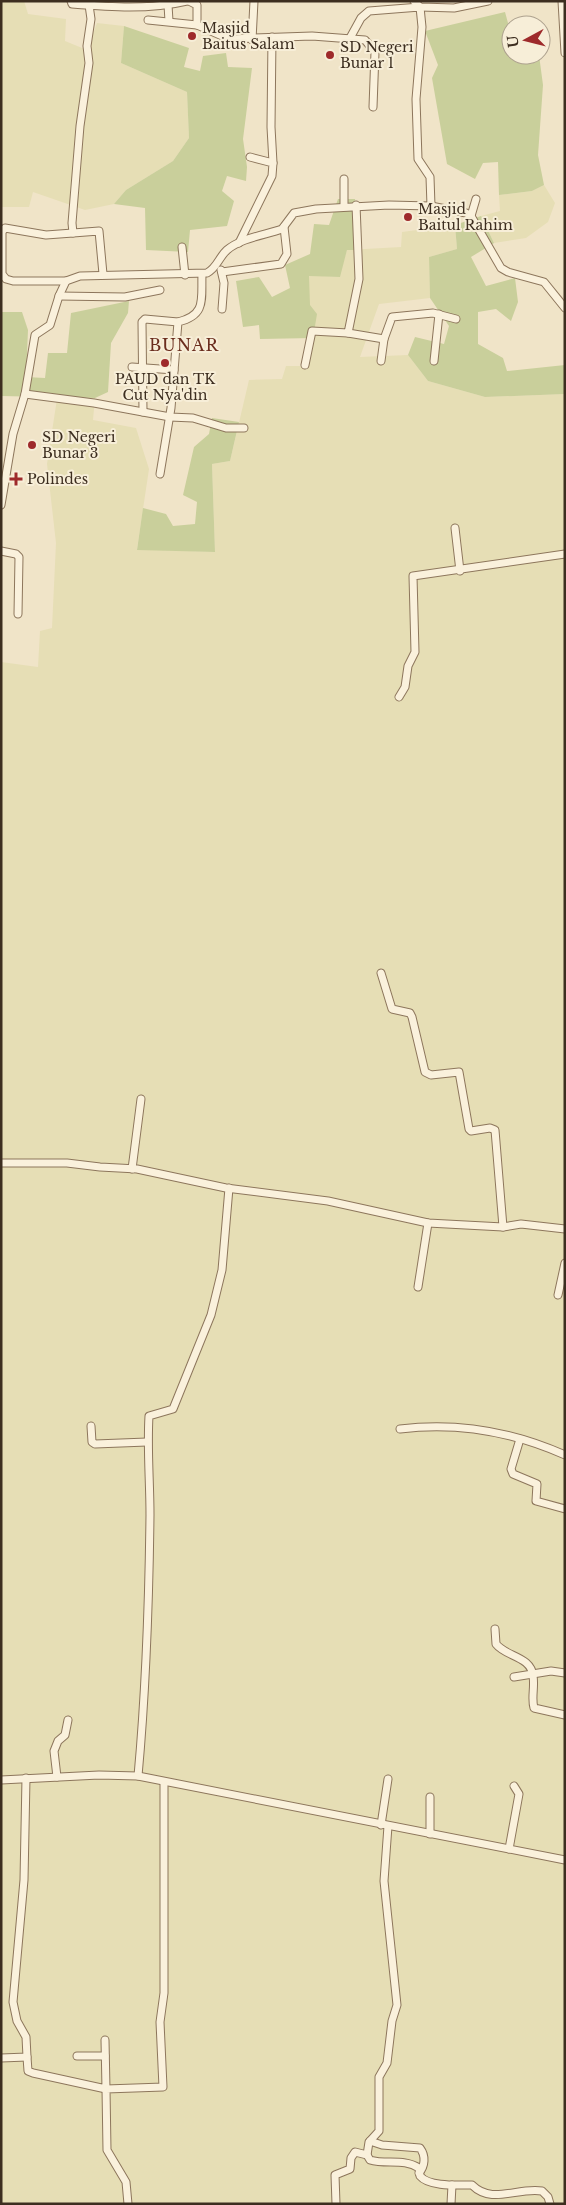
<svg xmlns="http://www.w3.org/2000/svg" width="566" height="2205" font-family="'Libre Baskerville',serif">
	<rect width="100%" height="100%" fill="#f0e4c8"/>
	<!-- farmland -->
	<g fill="#e6deb5">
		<path d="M1 1H24L28 14 66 19 65 41 87 50 97 23 124 26 121 63 187 92 189 138 173 161 126 190 114 204 85 210 33 192 29 207H1Z"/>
		<path d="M544 185 555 203 548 222 526 238 494 243 481 216 500 211 499 195 532 191Z"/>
		<path d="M455 225 457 249 429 257 430 298 379 304 360 357 408 355 428 381 485 397 565 394V2204H1V662L38 667 40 631 52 628 56 543 47 464 57 399 95 398 93 420 136 428 149 469 137 549 215 552 212 464 230 461 249 380 282 379 286 366H308L309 275 339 277 347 250 401 247 402 232Z"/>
	</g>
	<!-- green -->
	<g fill="#c9cf9b">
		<path d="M505 12 508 23 534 24 511 25V55H539L543 85 538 155 544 185 532 191 499 195 498 162 483 163 475 179 447 164 432 78 438 65 425 31Z"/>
		<path d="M124 26 189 48 184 67 200 71 203 56 226 53 228 67 252 68 243 139 247 167 246 181 227 176 222 191 234 201 227 226 190 230 188 252 146 250 145 208 114 204 126 190 173 161 189 138 187 92 121 63Z"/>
		<path d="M338 199H355L359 250H347L340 277 309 276 310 305 317 314 313 338 260 339 259 325 243 327 236 281 259 277 272 297 290 288 285 265 310 254 314 224 329 225Z"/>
		<path d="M481 216 494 243 471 257 486 286 515 278 518 302 511 321 496 309 478 312V344L503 358 507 371 565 365V394L485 397 428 381 408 355 415 337 444 344 449 326 430 298 429 257 457 249 455 225Z"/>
		<path d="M129 301 128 313 111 343 108 392 95 398 1 396V312H22L28 330 26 377 45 378 48 353H67L71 313Z"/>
		<path d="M212 418 239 422 230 461 212 464 215 552 137 550 143 508 166 514 173 526 195 524 197 502 183 495 194 447 209 434Z"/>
	</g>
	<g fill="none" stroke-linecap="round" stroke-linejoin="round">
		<defs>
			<g id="minor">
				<path d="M71 1 72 4C110 7 149 10 187 1"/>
				<path d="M189 1 197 5V25L229 39 312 36 365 40 375 52 373 107"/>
				<path d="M414 1 420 7 454 8 488 1"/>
				<path d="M562 1 565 53"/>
				<path d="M89 5 91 19 87 46 89 63 80 126 72 223 73 233 99 231 103 274"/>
				<path d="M168 5 169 21"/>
				<path d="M148 20 197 25"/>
				<path d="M272 37 271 127 273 163"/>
				<path d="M350 38 361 18 369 11 420 7 422 27 416 99 418 159 430 177 431 206"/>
				<path d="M252 40 254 1"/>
				<path d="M344 206V179"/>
				<path d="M471 216 476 199"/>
				<path d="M239 243 272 176 273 163 250 157"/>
				<path d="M182 247 185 275"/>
				<path d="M221 270 224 283 222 309"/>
				<path d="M222 272 281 264 287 254 284 227"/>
				<path d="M66 281H13L6 279 2 274V232L5 228 46 235 73 233"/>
				<path d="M59 296 125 297 160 290"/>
				<path d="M348 333 384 339 381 361"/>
				<path d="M384 339 392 317 433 313 456 319"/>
				<path d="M434 361 439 314"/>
				<path d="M305 365 312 331 348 333 359 279 356 205"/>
				<path d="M132 367 174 370"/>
				<path d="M25 394 94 403 170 417 193 418 226 428H244"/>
				<path d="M143 412 142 322 145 319 178 322"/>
				<path d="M160 474 171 408 178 322C207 315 201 299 202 274"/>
				<path d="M1 505 13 434 25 394 35 335 50 325 59 296 66 281 80 276 207 273C217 268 219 257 227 250 241 238 265 235 282 229L294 213 316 209 389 205 431 206 466 213 471 216 501 268 508 272 544 282 565 308"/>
				<path d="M455 528 460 571"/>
				<path d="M1 551 16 554 19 557 18 614"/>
				<path d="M399 697 405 687 408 666 415 652 413 576 565 554"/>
				<path d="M381 973 392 1009 410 1013 412 1017 425 1072 431 1075 459 1072 469 1129 471 1131 490 1128 495 1130 503 1227"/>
				<path d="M1 1163H67L100 1167 137 1169 226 1188 328 1201 428 1223 503 1227 521 1224 565 1229"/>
				<path d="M132 1169 141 1099"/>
				<path d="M418 1287 428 1223"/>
				<path d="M558 1295 565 1263"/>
				<path d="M91 1426 92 1442 95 1444 147 1442"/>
				<path d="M400 1429C456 1422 513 1432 565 1455"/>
				<path d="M520 1439 511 1469 513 1474 537 1484 536 1501 565 1509"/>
				<path d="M495 1629 496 1644C506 1657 531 1656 533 1676 535 1687 531 1698 534 1708L565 1715"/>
				<path d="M514 1677 551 1671 565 1673"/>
				<path d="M138 1776C146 1689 149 1602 150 1515 150 1481 147 1449 149 1416L173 1409 211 1315 222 1270 229 1188"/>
				<path d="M57 1777 54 1751 58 1741 65 1735 68 1720"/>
				<path d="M1 1780 99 1775 138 1776 565 1860"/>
				<path d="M381 1825 388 1779"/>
				<path d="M430 1834V1797"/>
				<path d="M509 1849 519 1794 514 1786"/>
				<path d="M77 2056H105"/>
				<path d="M27 2057 28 2071 33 2073 106 2089 105 2040"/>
				<path d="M1 2058 27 2057 26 2037 17 2021 13 2002 24 1880 26 1778"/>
				<path d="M370 2141 382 2145 420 2148C426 2156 425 2166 419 2173"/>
				<path d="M367 2155 369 2142 379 2131V2077L387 2063 392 2021 397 2005 384 1881 388 1826"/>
				<path d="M128 2204 126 2182 107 2150 106 2089 163 2087 160 2022 164 1993V1783"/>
				<path d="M336 2204 335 2175 350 2169 351 2158 355 2152 367 2155 370 2160C386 2165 404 2158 419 2168L420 2176C429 2187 458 2185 472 2185 492 2205 517 2187 542 2191L548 2197 550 2204"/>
				<path d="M451 2204 452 2185"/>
			</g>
		</defs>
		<!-- minor casing -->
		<use href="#minor" stroke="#8d765c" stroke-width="9"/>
		<!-- minor -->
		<use href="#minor" stroke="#faf1dc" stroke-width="7"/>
	</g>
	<!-- markers -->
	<g fill="#9e2a2b" stroke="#f7eed8" stroke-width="2">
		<circle cx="192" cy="36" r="5"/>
		<circle cx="330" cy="55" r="5"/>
		<circle cx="408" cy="217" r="5"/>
		<circle cx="165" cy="363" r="5"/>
		<circle cx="32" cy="445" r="5"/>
		<path d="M13.5 471.5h5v5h5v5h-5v5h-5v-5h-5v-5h5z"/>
	</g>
	<g text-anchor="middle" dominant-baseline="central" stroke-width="4" stroke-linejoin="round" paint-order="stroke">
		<!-- poi labels -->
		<g font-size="14" fill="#3d2e20" stroke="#f7eed8" text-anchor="start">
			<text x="202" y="28">Masjid<tspan x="202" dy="16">Baitus Salam</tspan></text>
			<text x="340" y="47">SD Negeri<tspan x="340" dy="16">Bunar 1</tspan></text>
			<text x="418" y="209">Masjid<tspan x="418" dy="16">Baitul Rahim</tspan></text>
			<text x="165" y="379" text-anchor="middle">PAUD dan TK<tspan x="165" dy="16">Cut Nya'din</tspan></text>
			<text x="42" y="437">SD Negeri<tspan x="42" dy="16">Bunar 3</tspan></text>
			<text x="27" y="479">Polindes</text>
		</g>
		<!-- quarter labels -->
		<g font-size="16" letter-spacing="1" fill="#6b2e1e" stroke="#f7eed8">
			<text x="184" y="345">BUNAR</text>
		</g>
	</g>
	<!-- border -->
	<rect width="566" height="2205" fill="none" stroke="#3d2e20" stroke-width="5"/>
	<!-- north arrow -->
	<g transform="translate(526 40) rotate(263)"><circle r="24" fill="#f7eed8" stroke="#ada18e"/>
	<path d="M0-4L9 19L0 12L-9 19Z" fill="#9e2a2b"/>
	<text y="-8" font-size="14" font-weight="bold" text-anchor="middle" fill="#3d2e20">U</text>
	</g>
</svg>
